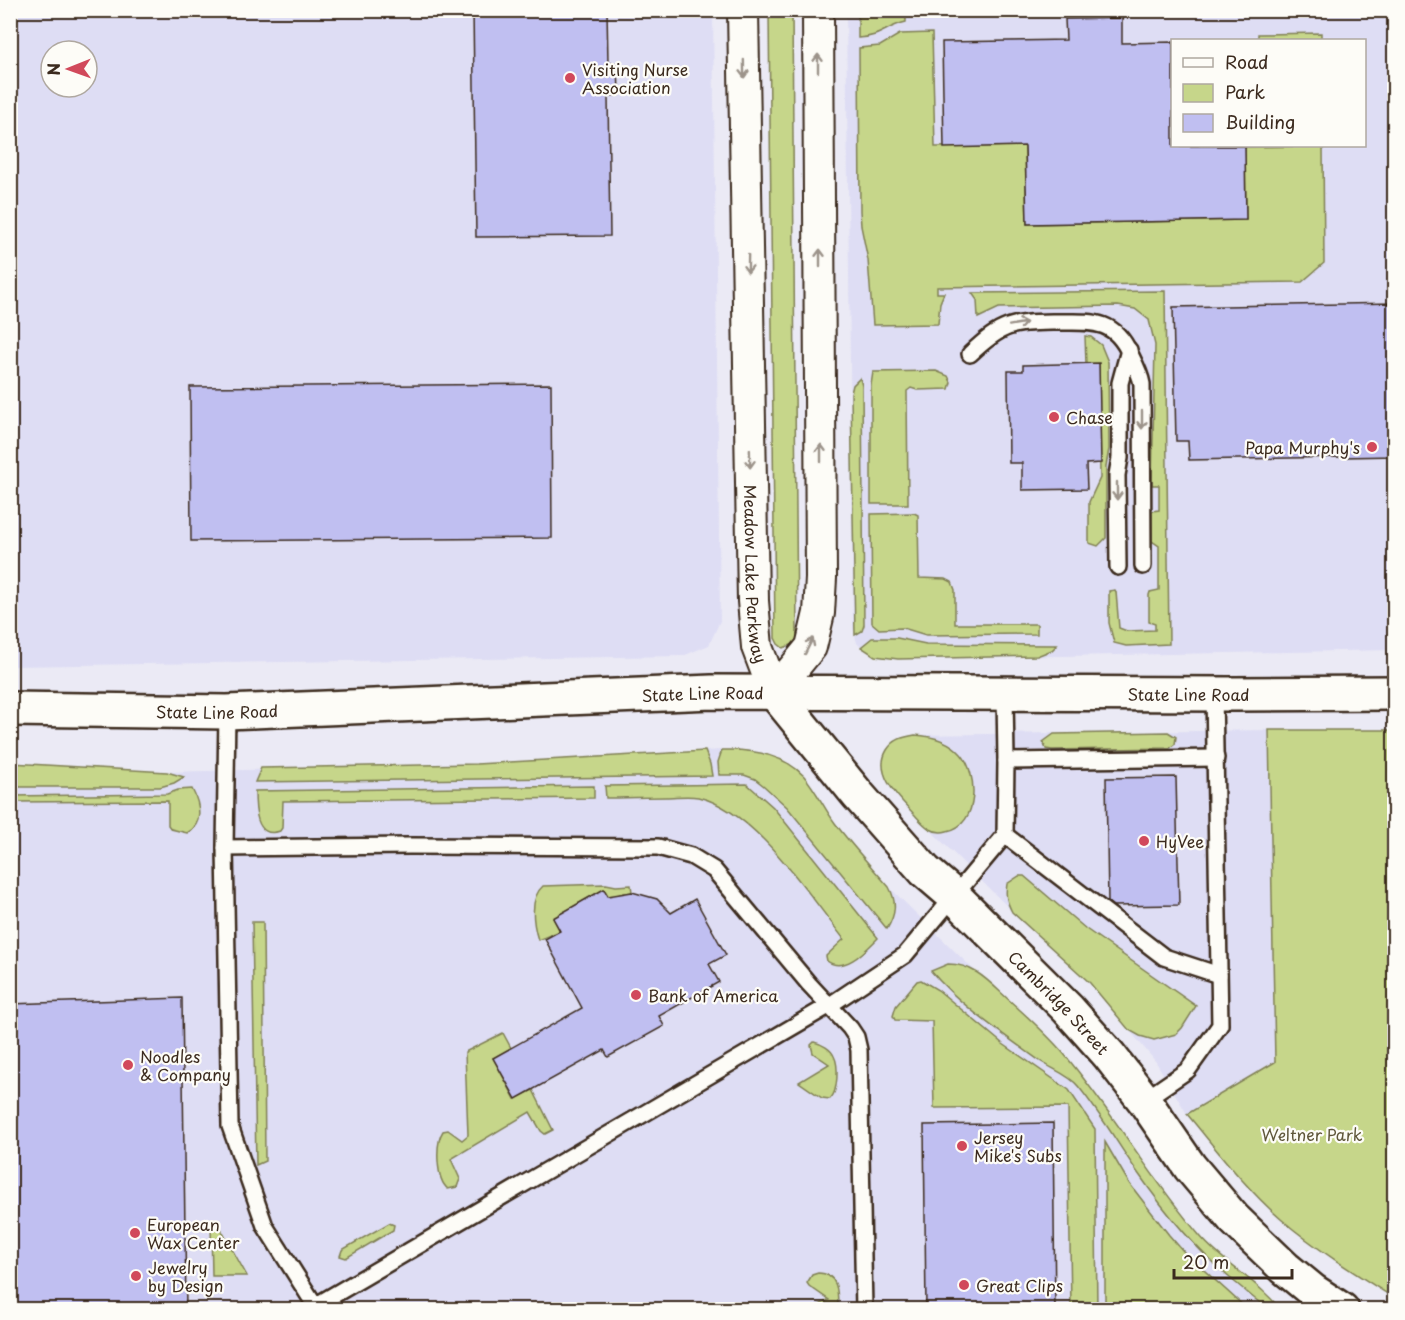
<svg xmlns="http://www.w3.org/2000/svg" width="1405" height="1320" font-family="'Playpen Sans',sans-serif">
	<rect width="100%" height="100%" fill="#ebeaf5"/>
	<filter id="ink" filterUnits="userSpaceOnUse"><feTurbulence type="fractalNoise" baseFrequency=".0167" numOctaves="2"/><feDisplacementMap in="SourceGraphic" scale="12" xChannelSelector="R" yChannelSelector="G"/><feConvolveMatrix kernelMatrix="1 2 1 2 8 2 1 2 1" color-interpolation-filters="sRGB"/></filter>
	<g filter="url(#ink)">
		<!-- built -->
		<g fill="#deddf4" fill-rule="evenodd">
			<path d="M10 11H713L720 621 709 645 683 656 11 666ZM51 51H87V87H51Z"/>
			<path d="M846 11H1394V650L898 659 875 656 863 649 857 643 853 628ZM1172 40H1364V146H1172Z"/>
			<path d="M1269 730 1275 1063 1187 1114 1156 1062 1090 983 1029 928 905 805 885 777 883 770 884 755 892 744 896 740 904 737 915 735Z"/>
			<path d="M722 750H749L763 753 782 761 804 776 835 824 889 887 973 969 1041 1029 1063 1052 1098 1096 1152 1175 1202 1239 1232 1267 1273 1300 1280 1309H11L10 763 167 772 476 764Z"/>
		</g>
		<!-- green -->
		<g fill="#c6d68a" stroke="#808054" stroke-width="1.5">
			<path d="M769 11H792L797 638 794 644 783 648 778 644 775 638Z"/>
			<path d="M858 11H906V22C885 27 881 37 858 38Z"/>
			<path d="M932 33 935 147 1025 146 1027 224 1246 220 1245 147 1323 146 1324 263 1302 282 937 287V293H944L940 303 938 324 873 325 868 260 861 226 860 211 859 48 880 46 900 34Z"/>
			<path d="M1321 33V40H1258V34Z"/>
			<path d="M1165 291 1169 644 1126 646 1114 643 1109 623V591L1115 590 1116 592 1119 628 1127 631 1155 630V624L1149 622V595L1150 592 1159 590V546L1152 541V511L1159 510V485H1152L1155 345 1149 320 1135 309 1118 306 999 308 978 318 977 300 972 293Z"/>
			<path d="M1085 336 1091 337 1101 345 1108 362 1109 449 1106 466V538L1098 546 1089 543V502L1100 478 1099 364H1086Z"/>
			<path d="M936 371 948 376 951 382 949 389 917 390 911 388 907 391 908 504H871V385L873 372Z"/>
			<path d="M860 378 862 386 864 625 862 631 855 635 851 393 853 385Z"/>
			<path d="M914 513 918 515 919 578 946 579 952 582 955 590V624H1037V634L926 635 903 628 879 629 872 623 871 514Z"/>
			<path d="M872 638H897L926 644 1057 645 1052 650 1037 656 898 659 875 656 861 647Z"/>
			<path d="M1269 730H1394V1298C1356 1274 1316 1249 1282 1220 1246 1189 1217 1150 1187 1114L1275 1062Z"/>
			<path d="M1168 732 1176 737 1175 744 1170 748 1052 750 1046 749 1043 742 1054 734Z"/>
			<path d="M915 735C932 736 949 740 961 754 978 773 980 825 947 831 941 833 935 832 930 829 923 825 918 818 913 813 898 797 873 773 887 750 894 739 903 737 915 735Z"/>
			<path d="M722 750C751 749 783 754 804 776 816 790 824 808 835 823 851 845 871 866 889 887 897 902 896 914 887 929L787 807 764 786 755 779 744 775H719L718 762Z"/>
			<path d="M705 751 710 764 712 776 255 782 261 768 476 764Z"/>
			<path d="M11 763 167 772 184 777 174 783 160 787H11Z"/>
			<path d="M747 784 773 807 878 938C866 950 845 974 827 961L826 956 844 939C808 894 755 810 698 797 688 795 676 797 666 797 646 797 626 798 606 798L605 786Z"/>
			<path d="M594 786V798L283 801 282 828 280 831C255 840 255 807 255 791Z"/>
			<path d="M192 789C200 804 204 824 187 833L171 829 168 825V801L11 802V796L167 794 178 790Z"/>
			<path d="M1019 876H1024L1086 929 1196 1006 1182 1028 1176 1034 1154 1040 1140 1036 1129 1030 1090 983 1012 912C1007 902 1005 896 1007 884Z"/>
			<path d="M606 884 616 886 631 885 632 892 620 894 610 899 604 889 553 918 560 931 538 940C533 924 529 898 543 886Z"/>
			<path d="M252 922H263L265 1161 256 1165Z"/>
			<path d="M948 964C975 964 990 983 1009 1000 1028 1017 1047 1034 1064 1054 1113 1112 1150 1178 1200 1236 1224 1264 1258 1281 1280 1309 1265 1310 1254 1298 1242 1288 1201 1256 1167 1215 1138 1173 1118 1144 1100 1113 1078 1086 1069 1075 1052 1069 1040 1061 1004 1035 958 1004 931 971Z"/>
			<path d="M921 980 938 990 1003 1044 1069 1090 1095 1129 1097 1309H1071L1068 1107 934 1108 932 1021 895 1020 893 1016 896 1006 917 981Z"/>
			<path d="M503 1033 511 1048 493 1058 515 1099 533 1090 553 1130 545 1134 541 1131 530 1112 451 1159 460 1179 457 1187 448 1189C436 1180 435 1143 443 1131L448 1130 462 1140 468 1135 465 1052Z"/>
			<path d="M814 1042C822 1044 831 1049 834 1056 839 1065 838 1092 830 1099L822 1098 799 1082 829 1064 813 1053 811 1045Z"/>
			<path d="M1105 1142 1129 1183 1169 1235 1184 1252 1247 1309H1105Z"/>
			<path d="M217 1222 247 1276H212L211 1223Z"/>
			<path d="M389 1223 394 1225 393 1230 346 1258 340 1256 342 1250Z"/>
			<path d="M818 1273C839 1273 838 1294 838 1309H812L829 1300 809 1286 807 1283 812 1275Z"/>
		</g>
		<!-- building -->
		<g fill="#c0bff1" stroke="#3b2a1e" stroke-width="1.5">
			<path d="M473 10H607L608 63H618L619 95 608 96 610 236 476 237Z"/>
			<path d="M1122 18V43L1173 42V146H1245L1246 220 1027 224 1025 146 944 148 942 42 1066 40 1065 19Z"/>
			<path d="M1395 303V456L1189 460 1188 441H1176L1173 307Z"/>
			<path d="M1099 363 1101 463 1086 464 1087 489 1022 490V463H1009L1008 371H1023V365Z"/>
			<path d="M551 384 552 538 191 541 190 387Z"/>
			<path d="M1176 777 1179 905 1113 906 1108 902 1106 778Z"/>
			<path d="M604 889 608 896 632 892 657 899 671 913 695 899 726 955 709 964 719 982 659 1016 664 1026 608 1057 604 1050 516 1099 493 1058 582 1008 545 939 560 931 553 918Z"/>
			<path d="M182 998 186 1310H10V1004Z"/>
			<path d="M1053 1123 1055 1310H926L924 1125Z"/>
		</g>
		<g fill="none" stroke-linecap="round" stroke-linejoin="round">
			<defs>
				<g id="lane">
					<path d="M970 354C1004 322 1012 323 1057 322 1091 322 1114 318 1130 354 1135 364 1140 373 1142 384L1143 566"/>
					<path d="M1118 567 1117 475 1120 458V383L1129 350"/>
					<path d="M1005 694 1006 761"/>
					<path d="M227 712 225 848 230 1126 265 1226 318 1310"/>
					<path d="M1005 835 1006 761 1216 758"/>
					<path d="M225 848 410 846 658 847 691 856 714 870 809 984 850 1028 856 1037 859 1050 864 1310"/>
					<path d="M1144 1100 1188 1070 1220 1025 1214 694"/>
					<path d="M315 1306 830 1005 905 955 1005 835 1164 957 1219 975"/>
				</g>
				<g id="street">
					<path id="s1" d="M743 10 753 601 757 647 774 692"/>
					<path d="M774 692 811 647 819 613 821 578 818 10"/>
				</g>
				<g id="secondary">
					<path id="s2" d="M774 692 858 795 925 871 953 895 1068 1009 1109 1055 1144 1100 1190 1167 1234 1219 1285 1268 1313 1291 1342 1310"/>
					<path id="s3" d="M10 709 227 712 712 692 1233 694 1394 693"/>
				</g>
			</defs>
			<!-- lane casing -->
			<use href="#lane" stroke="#3b2a1e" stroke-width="20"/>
			<!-- street casing -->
			<use href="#street" stroke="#3b2a1e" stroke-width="34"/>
			<!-- secondary casing -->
			<use href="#secondary" stroke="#3b2a1e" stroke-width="38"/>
			<!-- lane -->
			<use href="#lane" stroke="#fdfcf7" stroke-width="15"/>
			<!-- street -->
			<use href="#street" stroke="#fdfcf7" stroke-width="30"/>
			<!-- secondary -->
			<use href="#secondary" stroke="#fdfcf7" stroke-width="33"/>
		</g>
		<!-- one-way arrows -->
		<defs><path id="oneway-shaft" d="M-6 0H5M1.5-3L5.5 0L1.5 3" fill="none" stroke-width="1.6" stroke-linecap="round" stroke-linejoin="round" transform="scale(1.5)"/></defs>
		<g stroke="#9c938a">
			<use href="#oneway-shaft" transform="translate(818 63) rotate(-90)"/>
			<use href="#oneway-shaft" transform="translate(744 69) rotate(89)"/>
			<use href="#oneway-shaft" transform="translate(820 258) rotate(-90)"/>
			<use href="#oneway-shaft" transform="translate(748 264) rotate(91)"/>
			<use href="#oneway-shaft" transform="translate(1018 324) rotate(-10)"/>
			<use href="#oneway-shaft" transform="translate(1142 420) rotate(90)"/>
			<use href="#oneway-shaft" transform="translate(821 453) rotate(-90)"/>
			<use href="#oneway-shaft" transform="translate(750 459) rotate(89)"/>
			<use href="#oneway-shaft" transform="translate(1117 491) rotate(90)"/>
			<use href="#oneway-shaft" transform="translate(809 646) rotate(-64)"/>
		</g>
	</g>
	<!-- markers -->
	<g fill="#d1495b" stroke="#fdfcf7" stroke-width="2">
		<circle cx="570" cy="78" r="6"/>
		<circle cx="1054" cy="417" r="6"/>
		<circle cx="1372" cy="447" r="6"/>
		<circle cx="1144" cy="841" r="6"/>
		<circle cx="636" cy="995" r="6"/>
		<circle cx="128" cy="1065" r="6"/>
		<circle cx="962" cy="1146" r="6"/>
		<circle cx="135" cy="1233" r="6"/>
		<circle cx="136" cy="1276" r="6"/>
		<circle cx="964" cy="1285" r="6"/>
	</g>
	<g text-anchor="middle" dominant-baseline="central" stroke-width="4.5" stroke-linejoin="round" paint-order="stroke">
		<!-- poi labels -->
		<g font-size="16" fill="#3b2a1e" stroke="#fdfcf7" text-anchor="start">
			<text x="582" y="69">Visiting Nurse<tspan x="582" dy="18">Association</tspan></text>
			<text x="1066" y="417">Chase</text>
			<text x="1360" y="447" text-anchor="end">Papa Murphy's</text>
			<text x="1156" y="841">HyVee</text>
			<text x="648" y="995">Bank of America</text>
			<text x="140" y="1056">Noodles<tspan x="140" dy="18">&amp; Company</tspan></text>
			<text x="974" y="1137">Jersey<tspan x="974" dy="18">Mike's Subs</tspan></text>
			<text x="147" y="1224">European<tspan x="147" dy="18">Wax Center</tspan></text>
			<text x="148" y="1267">Jewelry<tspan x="148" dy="18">by Design</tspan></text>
			<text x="976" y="1285">Great Clips</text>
		</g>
		<!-- street labels -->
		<g font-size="16" fill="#3b2a1e" stroke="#fdfcf7">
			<text stroke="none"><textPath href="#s1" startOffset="564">Meadow Lake Parkway</textPath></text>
			<text stroke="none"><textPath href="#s3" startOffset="693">State Line Road</textPath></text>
			<text stroke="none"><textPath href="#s3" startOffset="1179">State Line Road</textPath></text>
			<text stroke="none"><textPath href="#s3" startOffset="207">State Line Road</textPath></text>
			<text stroke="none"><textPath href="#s2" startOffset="422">Cambridge Street</textPath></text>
		</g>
		<!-- park labels -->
		<g font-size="16" fill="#5e5539" stroke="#fdfcf7">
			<text x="1312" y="1134">Weltner Park</text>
		</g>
	</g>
	<!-- margin -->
	<rect width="1405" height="1320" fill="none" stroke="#fdfcf7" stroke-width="36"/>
	<rect x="18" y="18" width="1369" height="1284" fill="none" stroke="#3b2a1e" stroke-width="2" filter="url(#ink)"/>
	<!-- legend -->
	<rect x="1171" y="39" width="195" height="108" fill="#fdfcf7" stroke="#afa8a0" stroke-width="1.5"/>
	<rect x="1183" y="58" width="30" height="9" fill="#fdfcf7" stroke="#afa8a0" stroke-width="1.5"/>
	<text x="1225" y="69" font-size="18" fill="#3b2a1e">Road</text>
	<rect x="1183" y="84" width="30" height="18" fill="#c6d68a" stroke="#afa8a0" stroke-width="1.5"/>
	<text x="1225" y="99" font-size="18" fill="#3b2a1e">Park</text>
	<rect x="1183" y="114" width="30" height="18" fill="#c0bff1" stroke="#afa8a0" stroke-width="1.5"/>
	<text x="1225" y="129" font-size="18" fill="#3b2a1e">Building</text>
	<!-- north arrow -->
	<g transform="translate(69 69) rotate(269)"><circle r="28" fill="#fdfcf7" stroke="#afa8a0" stroke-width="1.5"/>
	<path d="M0-4.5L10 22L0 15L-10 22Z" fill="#d1495b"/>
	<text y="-9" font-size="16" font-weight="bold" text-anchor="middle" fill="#3b2a1e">N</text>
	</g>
	<!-- scale -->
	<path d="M1174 1269v9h118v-9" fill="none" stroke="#3b2a1e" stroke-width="3"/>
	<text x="1183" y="1269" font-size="18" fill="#3b2a1e" stroke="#fdfcf7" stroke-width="4.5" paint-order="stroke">20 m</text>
</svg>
